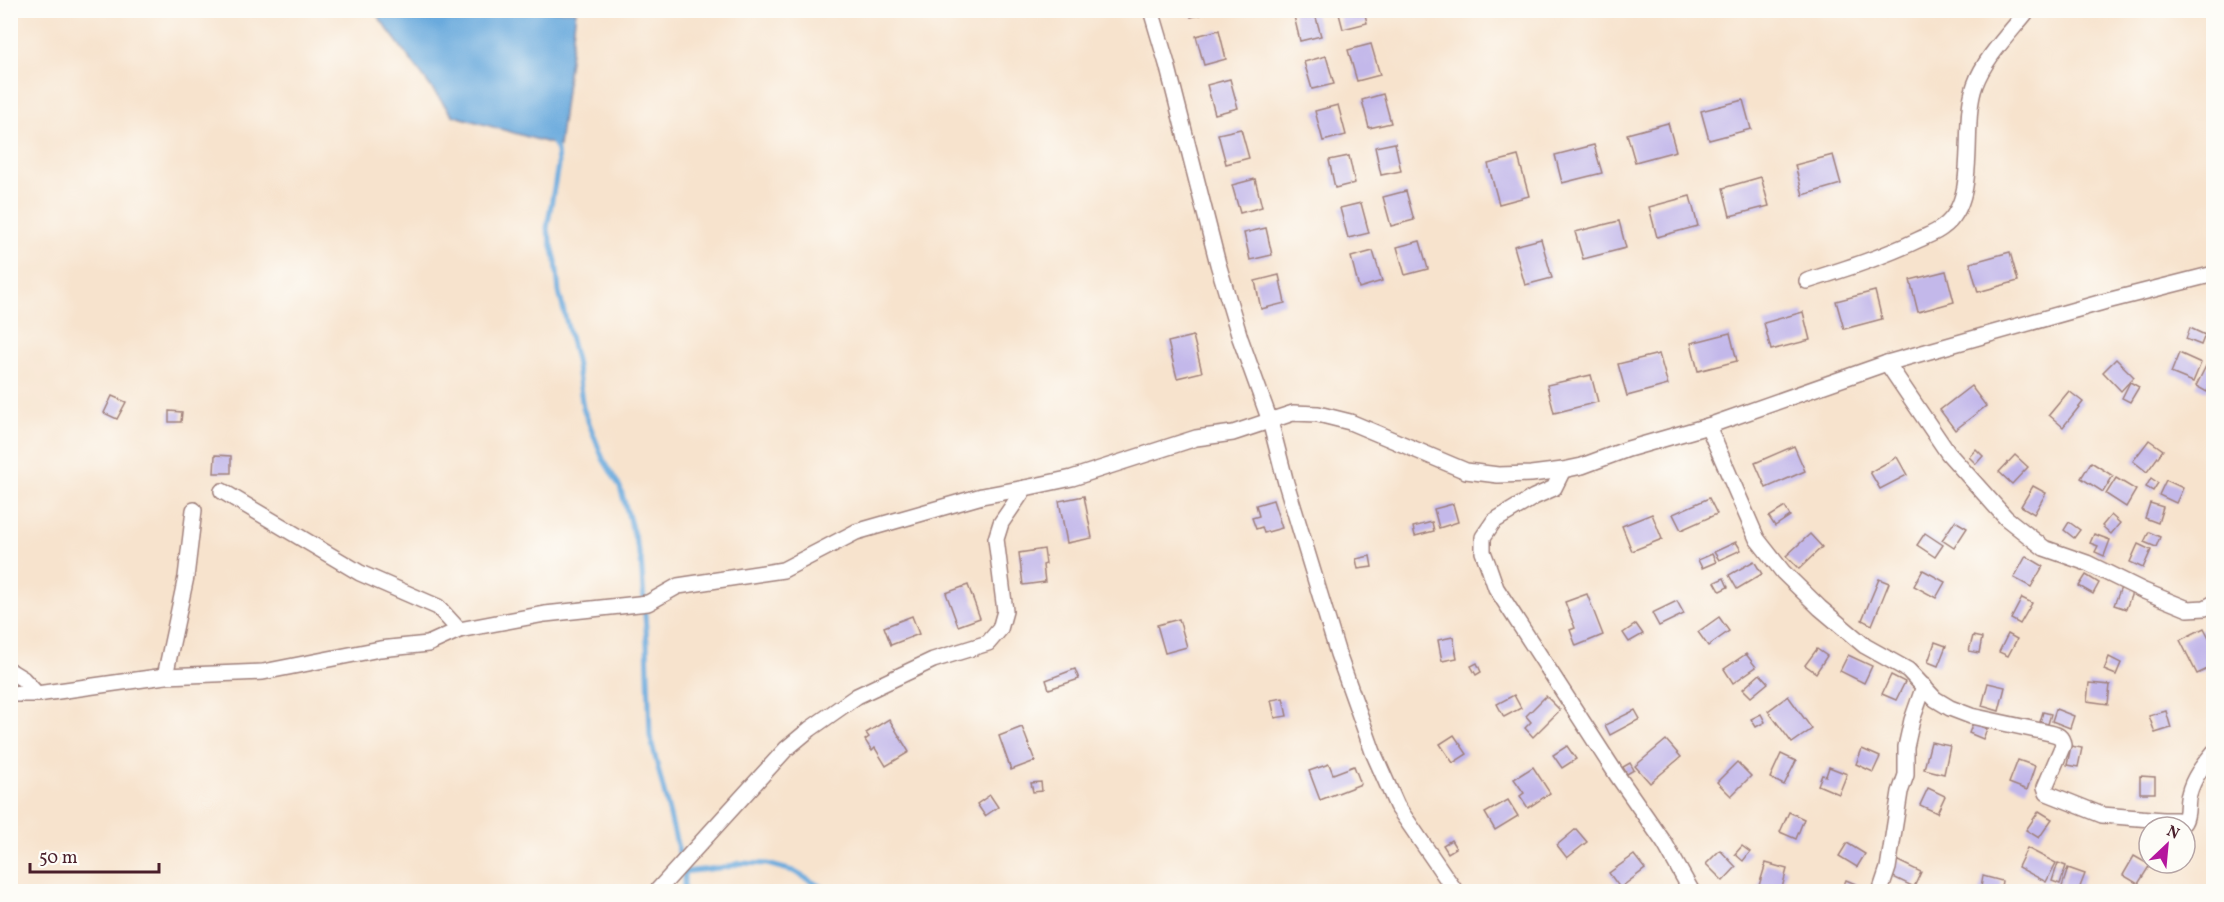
<svg xmlns="http://www.w3.org/2000/svg" width="2224" height="902" font-family="Vollkorn,serif">
	<rect width="100%" height="100%" fill="#fdfcf7"/>
	<filter id="ink" filterUnits="userSpaceOnUse"><feTurbulence type="fractalNoise" baseFrequency=".0167" numOctaves="2"/><feDisplacementMap in="SourceGraphic" scale="12" xChannelSelector="R" yChannelSelector="G"/><feConvolveMatrix kernelMatrix="1 2 1 2 8 2 1 2 1" color-interpolation-filters="sRGB"/></filter>
	<filter id="wash" filterUnits="userSpaceOnUse"><feTurbulence type="fractalNoise" baseFrequency=".008" numOctaves="4" result="noise"/><feDisplacementMap in="SourceGraphic" scale="24" xChannelSelector="R" yChannelSelector="G"/><feGaussianBlur stdDeviation="1.35" result="paint"/><feColorMatrix in="noise" values="0 0 0 0 0 0 0 0 0 0 0 0 0 0 0 0 0 1.4 0 .05"/><feComposite in="paint" operator="in"/></filter>
	<g filter="url(#wash)">
		<rect width="100%" height="100%" fill="#f7e3cd"/>
		<!-- water -->
		<path fill="#6aaadd" stroke="#5a6484" stroke-width="1.5" d="M374 11H576L559 146 452 115Z"/>
		<g fill="none" stroke-linecap="round" stroke-linejoin="round">
			<!-- stream -->
			<g stroke="#6aaadd" stroke-width="5">
				<path d="M552 141 557 150 558 165 547 228 556 261 559 292 576 360 583 408 603 459 620 487 641 559 647 643 650 736 684 872V892"/>
				<path d="M684 872 727 867 740 863 767 864 793 871 830 892"/>
			</g>
		</g>
		<g id="blocks">
			<!-- building -->
			<g fill="#c3b8ea">
				<path d="M1189 10H1216V11L1191 17Z"/>
				<path d="M1300 10H1314L1321 36 1300 41 1293 12Z"/>
				<path d="M1338 10H1364L1367 23 1343 29Z"/>
				<path d="M1219 30 1226 59 1204 65 1196 36Z"/>
				<path d="M1371 44 1380 75 1357 81 1348 50Z"/>
				<path d="M1326 56 1334 84 1312 89 1304 62Z"/>
				<path d="M1230 79 1238 108 1215 114 1207 85Z"/>
				<path d="M1383 94 1391 123 1369 128 1362 100Z"/>
				<path d="M1743 100 1751 129 1709 140 1701 111Z"/>
				<path d="M1338 105 1346 135 1323 141 1315 111Z"/>
				<path d="M1668 123 1676 151 1635 162 1627 134Z"/>
				<path d="M1241 129 1249 158 1226 164 1218 134Z"/>
				<path d="M1395 143 1401 171 1381 175 1375 147Z"/>
				<path d="M1594 145 1602 173 1562 183 1555 155Z"/>
				<path d="M1833 155 1841 184 1803 195 1795 165Z"/>
				<path d="M1349 156 1355 183 1335 188 1329 160Z"/>
				<path d="M1518 156 1529 196 1499 204 1488 164Z"/>
				<path d="M1761 177 1769 206 1730 216 1723 188Z"/>
				<path d="M1255 179 1262 207 1240 213 1232 185Z"/>
				<path d="M1406 191 1414 220 1391 226 1383 197Z"/>
				<path d="M1690 196 1698 226 1657 237 1649 207Z"/>
				<path d="M1361 203 1369 233 1348 238 1340 208Z"/>
				<path d="M1619 221 1626 248 1583 259 1575 232Z"/>
				<path d="M1266 228 1272 255 1250 260 1244 233Z"/>
				<path d="M1541 239 1552 278 1525 285 1514 246Z"/>
				<path d="M1420 241 1428 269 1405 275 1397 247Z"/>
				<path d="M1373 251 1382 281 1359 288 1351 257Z"/>
				<path d="M2010 252 2018 281 1978 292 1970 263Z"/>
				<path d="M1946 271 1954 302 1918 312 1910 280Z"/>
				<path d="M1279 275 1285 303 1261 309 1255 281Z"/>
				<path d="M1875 291 1882 319 1844 329 1836 301Z"/>
				<path d="M1803 312 1810 340 1771 350 1764 323Z"/>
				<path d="M2190 328 2205 335 2201 345 2186 339Z"/>
				<path d="M1730 333 1737 361 1698 371 1691 343Z"/>
				<path d="M1193 336 1202 372 1177 378 1168 342Z"/>
				<path d="M2179 353 2201 363 2193 382 2171 373Z"/>
				<path d="M1659 354 1668 385 1627 396 1618 364Z"/>
				<path d="M2116 359 2134 377 2121 391 2103 372Z"/>
				<path d="M2206 366 2214 370V380L2207 392 2196 386Z"/>
				<path d="M1591 375 1598 402 1554 413 1547 385Z"/>
				<path d="M2130 382 2139 387 2130 402 2122 398Z"/>
				<path d="M1971 386 1986 406 1955 430 1940 410Z"/>
				<path d="M2069 391 2083 402 2063 427 2049 415Z"/>
				<path d="M112 396 126 402 117 419 104 413Z"/>
				<path d="M169 411 182 412 181 422H169Z"/>
				<path d="M2149 440 2163 450 2147 472 2133 461Z"/>
				<path d="M1794 446 1805 471 1766 488 1755 463Z"/>
				<path d="M1976 449 1983 456 1976 464 1969 457Z"/>
				<path d="M215 455 231 456V473H214Z"/>
				<path d="M2015 455 2028 467 2012 484 1999 472Z"/>
				<path d="M1897 457 1907 475 1880 489 1870 472Z"/>
				<path d="M2091 462 2113 476 2103 492 2081 478Z"/>
				<path d="M2116 478 2136 490 2126 507 2106 494Z"/>
				<path d="M2151 478 2158 483 2153 491 2146 487Z"/>
				<path d="M2166 480 2183 488 2176 503 2159 495Z"/>
				<path d="M2033 486 2046 493 2034 514 2021 506Z"/>
				<path d="M1084 496 1092 538 1067 543 1059 501Z"/>
				<path d="M1709 498 1717 514 1681 530 1673 514Z"/>
				<path d="M1273 500 1282 528 1264 533 1262 527 1256 529 1252 518 1259 516 1256 505Z"/>
				<path d="M2150 503 2163 507 2158 523 2145 518Z"/>
				<path d="M1453 504 1458 522 1439 528 1434 509Z"/>
				<path d="M1785 507 1790 516 1775 526 1769 517Z"/>
				<path d="M1652 514 1662 539 1632 551 1622 526Z"/>
				<path d="M2111 515 2120 523 2111 534 2102 526Z"/>
				<path d="M1955 521 1967 528 1954 548 1942 540Z"/>
				<path d="M1432 522 1434 531 1415 536 1413 527Z"/>
				<path d="M2069 522 2080 530 2074 538 2064 530Z"/>
				<path d="M2149 532 2160 537 2156 547 2144 542Z"/>
				<path d="M1925 533 1943 545 1935 557 1917 545Z"/>
				<path d="M1810 534 1822 547 1799 569 1786 556Z"/>
				<path d="M2094 534 2110 540 2104 556 2095 552 2098 546 2090 543Z"/>
				<path d="M1736 542 1741 550 1719 560 1714 552Z"/>
				<path d="M2138 544 2151 550 2143 568 2130 562Z"/>
				<path d="M1044 549 1046 564 1043 565 1045 582 1023 585 1019 553Z"/>
				<path d="M1712 554 1716 562 1702 568 1698 560Z"/>
				<path d="M1370 556 1372 567 1358 569 1356 559Z"/>
				<path d="M2026 556 2043 566 2031 587 2014 578Z"/>
				<path d="M1754 561 1762 574 1737 589 1729 575Z"/>
				<path d="M1923 570 1945 582 1936 598 1914 586Z"/>
				<path d="M2086 575 2099 583 2093 594 2079 586Z"/>
				<path d="M1724 578 1728 587 1720 591 1715 582Z"/>
				<path d="M1879 579 1889 583 1872 625 1862 620Z"/>
				<path d="M968 585 980 618 958 626 946 593Z"/>
				<path d="M2122 585 2133 590 2126 609 2114 605Z"/>
				<path d="M1587 594 1603 635 1576 646 1570 630 1575 628 1565 602Z"/>
				<path d="M2022 598 2032 603 2020 624 2011 619Z"/>
				<path d="M1677 601 1684 614 1659 626 1652 613Z"/>
				<path d="M912 616 919 634 891 645 884 627Z"/>
				<path d="M1719 617 1729 631 1708 646 1698 632Z"/>
				<path d="M1179 619 1187 647 1165 653 1157 625Z"/>
				<path d="M1636 624 1643 634 1629 642 1623 633Z"/>
				<path d="M2204 628 2214 647V666L2197 674 2180 640Z"/>
				<path d="M2008 634 2017 639 2008 656 1999 652Z"/>
				<path d="M1973 636 1982 638 1979 653 1969 651Z"/>
				<path d="M1453 637 1457 658 1442 661 1438 640Z"/>
				<path d="M1935 642 1946 646 1938 666 1928 662Z"/>
				<path d="M1817 649 1827 656 1816 673 1805 665Z"/>
				<path d="M1746 654 1756 667 1733 683 1724 669Z"/>
				<path d="M1848 655 1872 666 1864 683 1840 671Z"/>
				<path d="M2109 657 2121 663 2116 675 2104 670Z"/>
				<path d="M1477 663 1481 672 1476 675 1471 666Z"/>
				<path d="M1075 669 1079 679 1049 689 1046 680Z"/>
				<path d="M1760 674 1768 683 1751 697 1743 689Z"/>
				<path d="M1891 675 1905 682 1896 700 1882 694Z"/>
				<path d="M1988 683 2005 687 1999 711 1982 706Z"/>
				<path d="M2089 683 2110 685 2108 704 2087 701Z"/>
				<path d="M1514 695 1521 708 1504 717 1497 704Z"/>
				<path d="M1546 696 1560 710 1533 737 1525 728 1531 722 1526 716Z"/>
				<path d="M1788 696 1812 729 1792 743 1768 711Z"/>
				<path d="M1283 698 1287 716 1275 718 1271 700Z"/>
				<path d="M2056 709 2074 716 2070 728 2052 721Z"/>
				<path d="M1635 710 1640 719 1610 735 1605 725Z"/>
				<path d="M2166 711 2171 728 2155 733 2149 716Z"/>
				<path d="M2043 712 2051 714 2048 724 2040 722Z"/>
				<path d="M1761 714 1765 722 1756 727 1751 719Z"/>
				<path d="M889 719 909 752 886 766 875 748 872 751 865 740 869 737 866 733Z"/>
				<path d="M1973 723 1987 729 1983 739 1969 733Z"/>
				<path d="M1022 727 1035 761 1011 770 999 736Z"/>
				<path d="M1454 735 1467 754 1453 763 1440 744Z"/>
				<path d="M1666 740 1681 757 1650 783 1635 766Z"/>
				<path d="M1931 742 1950 746 1944 774 1924 769Z"/>
				<path d="M1567 746 1576 759 1562 768 1553 755Z"/>
				<path d="M2071 746 2082 748 2078 767 2067 765Z"/>
				<path d="M1862 749 1880 757 1873 772 1856 764Z"/>
				<path d="M1781 754 1796 761 1784 785 1770 778Z"/>
				<path d="M2018 760 2035 766 2027 790 2009 783Z"/>
				<path d="M1737 762 1751 776 1731 796 1717 782Z"/>
				<path d="M1630 763 1634 770 1627 774 1623 767Z"/>
				<path d="M1329 764 1333 774 1354 766 1361 784 1320 800 1309 771Z"/>
				<path d="M1533 767 1550 793 1528 808 1520 796 1524 793 1514 779Z"/>
				<path d="M1829 767 1847 774 1839 794 1818 785 1822 775 1826 776Z"/>
				<path d="M2140 776 2155 777V793H2140Z"/>
				<path d="M1041 782 1042 791 1033 792 1031 783Z"/>
				<path d="M1928 788 1945 796 1937 813 1920 805Z"/>
				<path d="M990 795 998 807 985 816 977 804Z"/>
				<path d="M1508 800 1518 816 1495 830 1485 813Z"/>
				<path d="M2039 811 2052 819 2039 838 2026 830Z"/>
				<path d="M1789 812 1804 819 1796 839 1780 832Z"/>
				<path d="M1576 829 1587 842 1567 858 1557 845Z"/>
				<path d="M1451 840 1456 848 1448 853 1443 845Z"/>
				<path d="M1847 843 1865 854 1857 867 1839 856Z"/>
				<path d="M1742 846 1750 852 1743 861 1735 854Z"/>
				<path d="M2027 848 2056 863 2046 882 2018 867Z"/>
				<path d="M1720 850 1736 867 1723 881 1706 864Z"/>
				<path d="M1634 855 1645 869 1620 888 1609 873Z"/>
				<path d="M2134 856 2150 865 2138 884 2123 875Z"/>
				<path d="M1896 860 1921 872 1914 887 1889 875Z"/>
				<path d="M1766 863 1787 869 1781 892H1757Z"/>
				<path d="M2058 863 2066 866 2060 884 2052 881Z"/>
				<path d="M2068 868 2085 874 2078 892H2054L2055 888 2061 890Z"/>
				<path d="M1983 876 2002 881 2000 892H1980Z"/>
				<path d="M1846 880 1865 888 1864 892H1841Z"/>
			</g>
		</g>
	</g>
	<g filter="url(#ink)">
		<use href="#blocks" fill-opacity="0" stroke="#a0817c" stroke-width="1.5"/>
		<g fill="none" stroke-linecap="round" stroke-linejoin="round">
			<defs>
				<g id="street">
					<path d="M1151 10 1167 64 1218 264 1240 338 1270 421 1286 483 1338 654 1373 752 1397 806 1456 892"/>
					<path d="M1807 281C1845 269 1883 257 1918 240 1926 236 1936 233 1943 227 1981 200 1960 126 1975 85 1985 57 2010 33 2028 10"/>
					<path d="M1887 363 1948 453 2006 518 2044 548 2087 563 2144 591 2188 609 2205 608 2214 603"/>
					<path d="M1708 426 1757 539 1783 572 1820 608 1865 646 1908 670 1935 699 1950 708 1971 716 2050 733C2058 735 2062 736 2063 745L2045 787 2047 793 2102 815 2163 820H2177L2184 822C2189 814 2186 803 2189 794 2193 778 2203 765 2214 752"/>
					<path d="M1563 470 1554 488 1534 497 1494 521 1483 537V552L1488 565 1496 588 1617 775 1665 844 1692 892"/>
					<path d="M222 491 360 573 438 607 459 630"/>
					<path d="M10 671 23 679 37 694"/>
					<path d="M165 676 186 577 194 510"/>
					<path d="M10 694H37L165 676 263 672 380 649 428 644 459 630 545 614 648 603 678 586 783 570 856 532 982 496 1025 488"/>
					<path d="M656 892 786 749 810 729 857 696 933 660 988 643 1000 629 1005 611 996 539 1001 523 1025 488 1072 478 1196 438 1233 433 1293 413 1318 414 1350 422 1466 471 1498 475 1531 474 1563 470 1582 466 1628 449 1708 426 1887 363 2103 302 2214 274"/>
					<path d="M1880 892 1888 868 1900 792 1906 775V747L1912 720 1924 686"/>
				</g>
			</defs>
			<!-- street casing -->
			<use href="#street" stroke="#a0817c" stroke-width="18"/>
			<!-- street -->
			<use href="#street" stroke="#fff" stroke-width="15"/>
		</g>
	</g>
	<!-- margin -->
	<rect width="2224" height="902" fill="none" stroke="#fdfcf7" stroke-width="36"/>
	<!-- north arrow -->
	<g transform="translate(2167 845) rotate(26)"><circle r="28" fill="#fdfcf7" stroke="#b5a4a5" stroke-width="1.5"/>
	<path d="M0-4.5L10 22L0 15L-10 22Z" fill="#b5179e"/>
	<text y="-9" font-size="16" font-weight="bold" text-anchor="middle" fill="#4a1f2b">N</text>
	</g>
	<!-- scale -->
	<path d="M30 863v9h129v-9" fill="none" stroke="#4a1f2b" stroke-width="3"/>
	<text x="39" y="863" font-size="18" fill="#4a1f2b" stroke="#fdfcf7" stroke-width="4.5" paint-order="stroke">50 m</text>
</svg>
